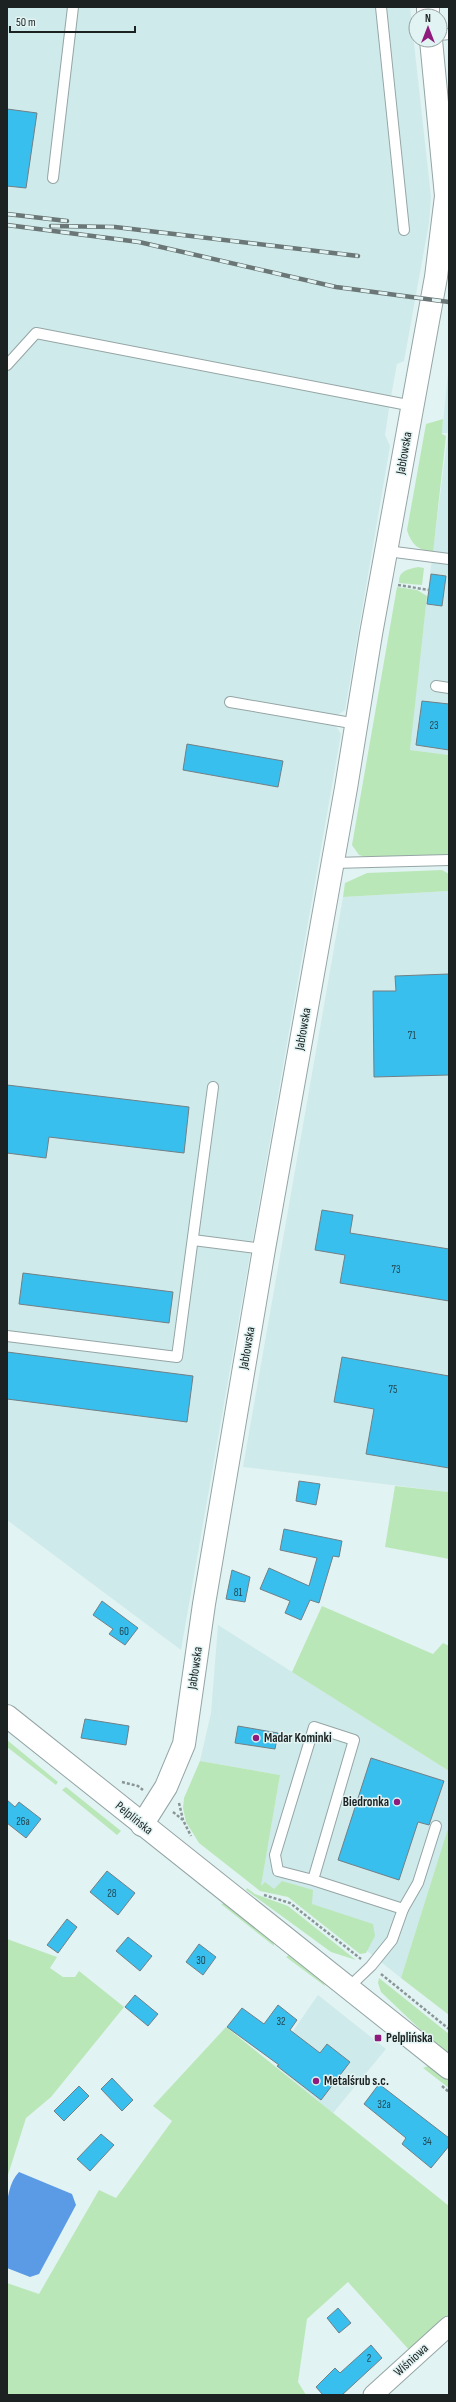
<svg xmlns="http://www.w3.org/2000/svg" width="456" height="2402" font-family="'Sofia Sans Condensed',sans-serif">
	<rect width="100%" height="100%" fill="#e2f3f3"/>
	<!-- built -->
	<g fill="#cfeaea">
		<path d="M7 7H410L431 197 429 223 404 361 397 364 390 402 385 435 390 446 345 710 338 715 336 726 341 734 181 1650 7 1520Z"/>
		<path d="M449 363V755L410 750 415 692 448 433H442Z"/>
		<path d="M449 891V1492L243 1467 343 897Z"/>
		<path d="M218 1625 449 1771V1825L401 1978 301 1898 260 1891 280 1775 200 1761 211 1713Z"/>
		<path d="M318 1995 386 2049 333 2113 276 2066 279 2064 293 2031Z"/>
	</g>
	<!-- green -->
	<g fill="#bae7b8">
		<path d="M443 419 442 434 446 436 433 553C418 550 411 544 407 530L426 424Z"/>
		<path d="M418 567 424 568 422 585 399 583C398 571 408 569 418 567Z"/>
		<path d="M397 587 417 590 427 596 410 750 449 755V855L369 858 359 855 352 845Z"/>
		<path d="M442 870 449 874V891L343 897 345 883 367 873Z"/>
		<path d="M395 1486 449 1492V1559L385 1547Z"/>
		<path d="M322 1606 433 1654 443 1643 449 1646V1771L292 1672Z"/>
		<path d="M7 1740 58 1782 56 1785 7 1747Z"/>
		<path d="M200 1761 280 1775 261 1886 265 1882 274 1889 282 1881 313 1890 312 1904 373 1924 375 1936 366 1953 360 1954 288 1897 260 1891 199 1843 186 1822 183 1808 184 1798Z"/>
		<path d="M66 1787 121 1831 117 1835 62 1790Z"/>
		<path d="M449 1825V2015L401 1978Z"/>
		<path d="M247 1888 255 1894 288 1906 356 1960 331 1952 246 1890Z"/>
		<path d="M225 1903 273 1941 274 1946 221 1904Z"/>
		<path d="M7 1939 57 1957 50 1968 63 1977H75L79 1971 124 2007 51 2097 26 2118 7 2178Z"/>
		<path d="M289 1955 294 1956 323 1981 325 1986 286 1957Z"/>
		<path d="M379 1978 449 2034V2057L381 1992 378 1983Z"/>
		<path d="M226 2027 449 2206V2316L410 2351 348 2282 307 2319 298 2382 306 2395H7V2283L39 2294 99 2190 116 2198 172 2121 153 2106Z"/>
		<path d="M428 2066 449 2081V2088L423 2068Z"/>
	</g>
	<!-- water -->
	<path fill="#5b9be6" d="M19 2172 72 2194 76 2205 39 2274 30 2277 7 2268C7 2243 0 2191 19 2172Z"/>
	<!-- building -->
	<g fill="#38bfee" stroke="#727f85">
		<path d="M7 109 37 113 26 188 7 186Z"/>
		<path d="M431 574 446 576 442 606 427 604Z"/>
		<path d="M422 701 449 704V750L416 745Z"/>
		<path d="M187 744 283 761 278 787 183 770Z"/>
		<path d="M449 974V1075L374 1077 373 991H396L395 976Z"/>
		<path d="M7 1085 189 1107 184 1153 49 1137 46 1158 7 1153Z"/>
		<path d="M322 1210 353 1215 350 1233 449 1249V1301L340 1283 345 1255 315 1250Z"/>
		<path d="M23 1273 173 1292 169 1323 19 1304Z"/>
		<path d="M7 1352 193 1376 187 1422 7 1399Z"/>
		<path d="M342 1357 449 1376V1468L366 1454 374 1409 334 1402Z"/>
		<path d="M299 1481 320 1484 316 1505 296 1501Z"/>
		<path d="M284 1529 342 1541 339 1557 333 1556 319 1603 310 1600 301 1620 285 1613 290 1601 260 1589 269 1568 309 1586 317 1558 280 1550Z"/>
		<path d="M232 1570 250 1577 245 1602 226 1599Z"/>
		<path d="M102 1601 138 1628 125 1645 109 1634 113 1629 93 1615Z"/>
		<path d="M85 1719 129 1726 126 1745 81 1738Z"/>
		<path d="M238 1726 278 1733 275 1749 235 1743Z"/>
		<path d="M371 1758 444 1781 429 1825 418 1822 399 1880 338 1860Z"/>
		<path d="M7 1800 15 1807 19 1802 41 1819 26 1838 7 1823Z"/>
		<path d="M107 1871 135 1893 118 1915 90 1892Z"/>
		<path d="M67 1919 77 1927 58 1953 47 1945Z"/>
		<path d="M128 1937 152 1956 140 1971 116 1951Z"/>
		<path d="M199 1944 216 1957 203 1975 186 1962Z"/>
		<path d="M135 1995 158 2014 148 2026 125 2007Z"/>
		<path d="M278 2005 297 2020 290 2030 320 2053 327 2044 350 2062 321 2100 277 2066 279 2065 227 2027 242 2008 264 2024Z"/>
		<path d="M112 2078 133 2100 122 2111 101 2089Z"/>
		<path d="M379 2084 449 2138V2146L431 2168 402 2144 406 2138 364 2104Z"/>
		<path d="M79 2086 89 2096 64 2121 54 2111Z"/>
		<path d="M101 2134 114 2145 90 2171 77 2159Z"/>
		<path d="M338 2308 351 2323 339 2333 327 2318Z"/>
		<path d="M371 2345 382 2358 342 2395H323L316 2387 335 2368 340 2373Z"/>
	</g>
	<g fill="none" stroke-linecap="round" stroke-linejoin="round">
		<defs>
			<g id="lane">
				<path d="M381 7 404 230"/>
				<path d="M440 35 449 34"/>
				<path d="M53 178 73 7"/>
				<path d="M7 365 36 333 413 406"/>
				<path d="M387 551 449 559"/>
				<path d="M436 686 449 688"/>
				<path d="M230 702 357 724"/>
				<path d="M333 863 449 860"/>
				<path d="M193 1240 264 1249"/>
				<path d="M7 1336 177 1357 213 1087"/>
				<path d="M313 1880 278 1871 275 1855 314 1727 354 1740 313 1880 403 1909 392 1940 371 1966 348 1988"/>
				<path d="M403 1909 418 1883 436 1826"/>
			</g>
			<path id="street" d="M373 2395 449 2326"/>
			<g id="secondary">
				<path d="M428 7V16"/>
				<path d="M7 1716 449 2068"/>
				<path d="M142 1825 166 1787 184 1744 204 1604 264 1249 346 788 371 634 436 277 446 196 431 40"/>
			</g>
		</defs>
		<!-- lane casing -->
		<use href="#lane" stroke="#95a5a5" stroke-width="12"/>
		<!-- street casing -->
		<use href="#street" stroke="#95a5a5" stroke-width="21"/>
		<!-- secondary casing -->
		<use href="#secondary" stroke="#95a5a5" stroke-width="24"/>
		<!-- path -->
		<g stroke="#8a9696" stroke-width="2.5" stroke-dasharray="3 2" stroke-linecap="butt">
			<path d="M398 585 429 590"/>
			<path d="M122 1782 138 1786 143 1790"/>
			<path d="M179 1803 183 1820"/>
			<path d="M173 1812 183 1820 191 1836"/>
			<path d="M264 1895 290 1903 361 1959"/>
			<path d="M381 1974 449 2029"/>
			<path d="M442 2086 449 2092"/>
		</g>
		<!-- lane -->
		<use href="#lane" stroke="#fff" stroke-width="10"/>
		<!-- street -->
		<use href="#street" stroke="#fff" stroke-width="19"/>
		<!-- secondary -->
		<use href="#secondary" stroke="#fff" stroke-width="22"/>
		<defs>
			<g id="rail">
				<path d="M7 214 67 221"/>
				<path d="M7 225 139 242 336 287 449 302"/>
				<path d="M51 226 115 227 358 256"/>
			</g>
		</defs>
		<!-- rail casing -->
		<use href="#rail" stroke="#6b7676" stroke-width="4.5"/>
		<!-- rail -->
		<use href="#rail" stroke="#e2f3f3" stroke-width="3" stroke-dasharray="9" stroke-linecap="butt"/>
	</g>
	<!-- markers -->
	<g fill="#8f1c7c" stroke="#e2f3f3" stroke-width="1.5">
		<circle cx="256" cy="1738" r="4"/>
		<circle cx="397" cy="1802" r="4"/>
		<rect x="374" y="2034" width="8" height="8" rx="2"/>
		<circle cx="316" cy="2081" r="4"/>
	</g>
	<g text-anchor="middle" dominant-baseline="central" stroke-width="3" stroke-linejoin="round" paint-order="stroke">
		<!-- number labels -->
		<g font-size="11" fill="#234955">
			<text x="434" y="725">23</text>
			<text x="412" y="1035">71</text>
			<text x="396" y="1269">73</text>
			<text x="393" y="1389">75</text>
			<text x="238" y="1592">81</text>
			<text x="124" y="1631">60</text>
			<text x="23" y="1821">26a</text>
			<text x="112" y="1893">28</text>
			<text x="201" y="1960">30</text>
			<text x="281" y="2021">32</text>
			<text x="384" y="2104">32a</text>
			<text x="427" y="2141">34</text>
			<text x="369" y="2358">2</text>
		</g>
		<!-- street labels -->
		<g font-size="13" fill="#1c2222" stroke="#e2f3f3">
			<text transform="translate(404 453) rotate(-80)">Jabłowska</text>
			<text transform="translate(303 1029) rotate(-80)">Jabłowska</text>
			<text transform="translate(247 1348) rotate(-80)">Jabłowska</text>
			<text transform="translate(195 1668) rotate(-82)">Jabłowska</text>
			<text transform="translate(134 1818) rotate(39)">Pelplińska</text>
			<text transform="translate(411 2360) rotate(-42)">Wiśniowa</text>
		</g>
		<!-- poi labels -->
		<g font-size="13" font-weight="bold" fill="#1c2222" stroke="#e2f3f3" text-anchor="start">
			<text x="264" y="1738">Madar Kominki</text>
			<text x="389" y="1802" text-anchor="end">Biedronka</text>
			<text x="386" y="2038">Pelplińska</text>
			<text x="324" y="2081">Metalśrub s.c.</text>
		</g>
	</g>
	<!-- border -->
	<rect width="456" height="2402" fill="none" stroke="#1c2222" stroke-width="16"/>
	<!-- north arrow -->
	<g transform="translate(428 28)"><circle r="19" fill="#e2f3f3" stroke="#939f9f"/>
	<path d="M0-3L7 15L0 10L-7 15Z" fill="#8f1c7c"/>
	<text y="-6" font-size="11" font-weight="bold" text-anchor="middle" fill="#1c2222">N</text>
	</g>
	<!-- scale -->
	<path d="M10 26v6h125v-6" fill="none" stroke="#1c2222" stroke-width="2"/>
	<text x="16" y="26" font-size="12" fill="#1c2222" stroke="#e2f3f3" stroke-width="3" paint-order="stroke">50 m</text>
</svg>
